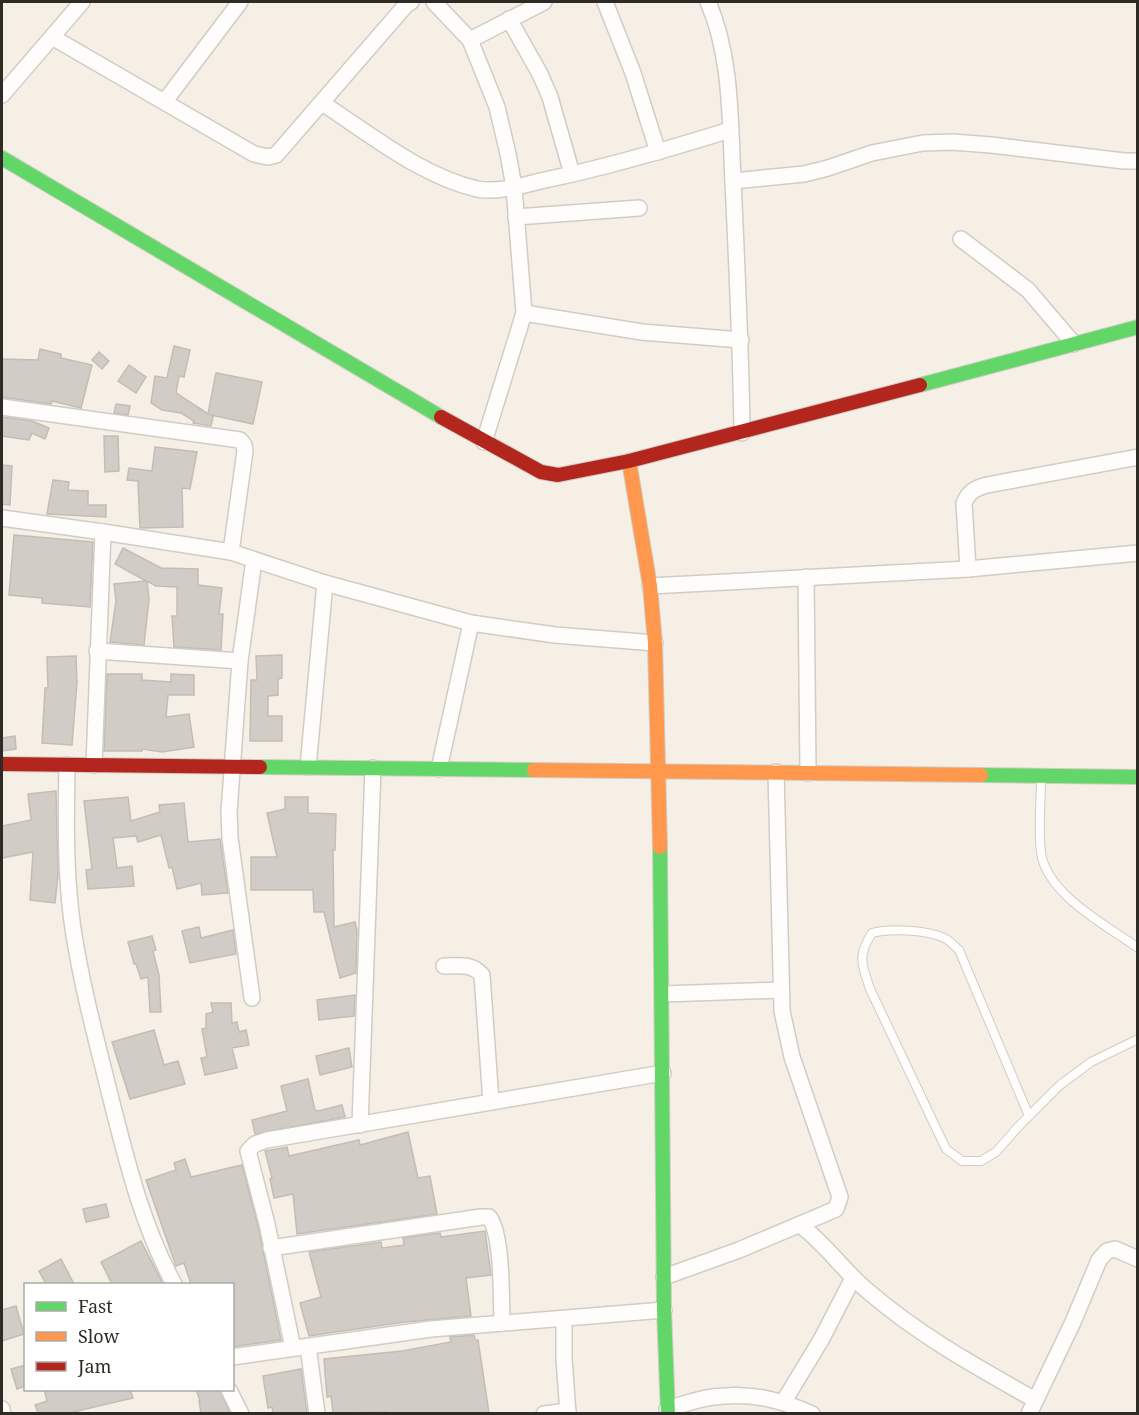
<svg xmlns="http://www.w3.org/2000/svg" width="1139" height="1415" font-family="'Noto Serif',serif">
	<rect width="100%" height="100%" fill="#f5efe6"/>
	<!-- building -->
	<g fill="#d1ccc5" stroke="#c2beb6" stroke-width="1.5">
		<path d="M174 346 190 350 184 377 179 376 176 393 208 414 216 373 262 382 253 424 211 415 213 417 211 426 193 423 194 421 181 413 162 410 151 403 155 376 167 378Z"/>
		<path d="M40 349 61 354V358L92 365 81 408 52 401 51 404 2 397V359L38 360Z"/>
		<path d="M99 352 109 361 102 369 92 360Z"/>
		<path d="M129 365 146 377 136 393 118 381Z"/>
		<path d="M116 404 130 406 128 415 114 413Z"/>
		<path d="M2 417 32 421 49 428 45 439 32 433 29 440 2 436Z"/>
		<path d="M104 436H118L119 471 105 472Z"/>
		<path d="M155 447 197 452 190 489 182 488 183 527 140 528 138 481 127 480 129 468 152 471Z"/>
		<path d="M2 465 12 466 10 505 2 504Z"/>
		<path d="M53 480 69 482 68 490 88 491V505H106V517L47 514Z"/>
		<path d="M14 535 93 542 90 607 42 603V598L9 595Z"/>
		<path d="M123 548 161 568 198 569V585L222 588 219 614H223L221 650 174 647 172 616H177V587L156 586 147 581 149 599 144 645 110 642 116 601 114 584 146 581 115 564Z"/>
		<path d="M282 655V678L278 679V695L268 696V716H282V741H250L251 680H257L256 656Z"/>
		<path d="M76 656 77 682 72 745 42 743 45 688H48L47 657Z"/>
		<path d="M107 674H142V680L171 682V674L194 675V695H168L166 717 189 714 194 747 162 752 142 749V751H104Z"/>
		<path d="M15 736 16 749 2 751V738Z"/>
		<path d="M56 791 58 875 55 903 30 900 33 852 2 858V826L31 820 28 794Z"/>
		<path d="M128 797 131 821 160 812 159 805 184 803 188 842 220 839 228 893 202 895 201 883 177 889 172 867 169 868 161 835 138 842 136 836 113 838 117 868 132 866 134 886 88 889 86 870 92 869 84 801Z"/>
		<path d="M285 797H308V813L336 814 335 850H333L334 927 355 922 357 930 356 973 340 978 324 912H314L313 890H251V857H277L267 813 285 809Z"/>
		<path d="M199 927 201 938 233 930 236 954 190 963 182 931Z"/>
		<path d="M152 936 156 950 153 951 159 975 161 1012H150L148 977 141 979 136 964H134L128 942Z"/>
		<path d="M355 995 354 1016 319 1020 317 1000Z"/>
		<path d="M211 1003H231L232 1023 237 1022 239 1032 246 1030 249 1045 232 1048 237 1068 205 1075 201 1058 207 1057 202 1029 206 1028V1014L213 1012Z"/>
		<path d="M154 1030 164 1065 178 1061 185 1084 130 1099 112 1042Z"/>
		<path d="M349 1048 352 1067 320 1075 316 1056Z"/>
		<path d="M308 1079 315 1110 318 1111 342 1105 345 1117 255 1134 252 1120 287 1111 281 1086Z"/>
		<path d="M408 1132 418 1178 430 1176 437 1214 297 1234 293 1194 274 1198 270 1179 272 1178 265 1151 287 1147 289 1156 359 1140 360 1145Z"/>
		<path d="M185 1159 191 1177 242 1165 258 1226 281 1340 232 1347V1284H191L184 1263 176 1266 146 1180 176 1170 174 1163Z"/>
		<path d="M106 1204 109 1217 86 1222 83 1209Z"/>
		<path d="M485 1231 491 1275 466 1278 471 1316 405 1322 309 1336 300 1303 321 1297 309 1252 381 1242 382 1248 404 1245 403 1238 440 1233 441 1237Z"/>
		<path d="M141 1241 163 1284H112L101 1262Z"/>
		<path d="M61 1259 74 1284H46L39 1271Z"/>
		<path d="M16 1306 24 1334 2 1341V1310Z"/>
		<path d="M474 1335 475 1340H478L489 1413H387V1412L333 1413 331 1396 327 1397 324 1359 402 1351 451 1342 450 1337Z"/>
		<path d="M26 1365V1386L17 1389 11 1369Z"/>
		<path d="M301 1369 307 1413H273L272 1407 268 1408 263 1376Z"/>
		<path d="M44 1389H130L133 1398 69 1413H38L35 1405 47 1401Z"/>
		<path d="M196 1389H219L230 1413H201L199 1401H200Z"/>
	</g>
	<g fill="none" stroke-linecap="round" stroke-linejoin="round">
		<defs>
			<g id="lane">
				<path d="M1041 777C1041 801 1038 828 1041 852 1046 894 1106 925 1138 948"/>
				<path d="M1029 1116 959 950C955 947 950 940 944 938 928 930 889 928 872 933 857 956 862 965 870 989L946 1149 962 1161H981L996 1152 1018 1127 1060 1085 1091 1062 1138 1039"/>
			</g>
			<g id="street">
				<path d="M434 2 470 40 497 107 508 154 514 187 524 313 484 442"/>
				<path d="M605 2 633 73 658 152"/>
				<path d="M708 2C732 57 730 122 733 182 737 266 741 349 742 433"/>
				<path d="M509 19 540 74 550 97 572 174"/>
				<path d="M52 37 254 154 268 157 276 155 406 5 411 2"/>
				<path d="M470 40 544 2"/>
				<path d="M2 95 82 2"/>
				<path d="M165 101 240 2"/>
				<path d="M322 103C370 134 421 176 477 189 500 193 523 185 545 180 608 167 669 149 730 130"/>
				<path d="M733 181 804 174 828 168 872 153 923 143 952 142 991 145 1124 161H1138"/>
				<path d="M516 217 639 208"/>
				<path d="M961 239 1028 290 1074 344"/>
				<path d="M524 313 642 332 741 340"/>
				<path d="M2 407 240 440 244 445 245 451 231 552"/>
				<path d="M2 518 103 532 231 552 325 583 471 623 555 635 655 643"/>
				<path d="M968 569 964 503C969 491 976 488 987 485L1138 457"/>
				<path d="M806 577 808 773"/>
				<path d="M650 586 968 569 1138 553"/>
				<path d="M97 651 240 661"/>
				<path d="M67 765C66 820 65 875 73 929 82 988 98 1046 112 1103 128 1166 143 1227 174 1284"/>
				<path d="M94 765 103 532"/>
				<path d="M308 767 325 583"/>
				<path d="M439 769 471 623"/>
				<path d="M444 966C460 966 471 963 482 975L491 1102"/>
				<path d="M663 994 781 990"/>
				<path d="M252 998 230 838 229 812 240 661 254 560"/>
				<path d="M360 1125 373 768"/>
				<path d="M800 1225C826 1244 844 1272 869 1292 920 1336 977 1367 1035 1400"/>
				<path d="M271 1248 481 1217H489C503 1235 501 1299 502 1323"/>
				<path d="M664 1277 739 1250 836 1209 840 1197 792 1057 782 1011 776 772"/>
				<path d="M564 1319V1358L568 1414"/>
				<path d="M308 1346 317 1414"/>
				<path d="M293 1348 267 1224 248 1151 255 1144 267 1140 663 1073"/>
				<path d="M232 1357 431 1329 664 1310"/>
				<path d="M229 1390 241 1414"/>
				<path d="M784 1401 821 1340 853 1278"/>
				<path d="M2 1409 3 1414"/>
				<path d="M667 1409C682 1405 697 1399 713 1397 749 1392 779 1399 812 1414"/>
				<path d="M544 1414 568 1411"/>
				<path d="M1029 1414 1073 1322 1099 1260 1107 1251 1115 1249 1138 1259"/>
			</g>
			<g id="fast">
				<path d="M2 158 441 417"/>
				<path d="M920 385 1138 327"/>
				<path d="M260 767 534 770"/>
				<path d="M981 775 1138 777"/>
				<path d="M660 847 664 1310 668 1414"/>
			</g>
			<g id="slow">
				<path d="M629 461 650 586 655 643 660 847"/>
				<path d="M534 770 981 775"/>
			</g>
			<g id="jam">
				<path d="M441 417 541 472 558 475 629 461 920 385"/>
				<path d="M2 764 260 767"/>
			</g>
		</defs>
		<!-- lane casing -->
		<use href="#lane" stroke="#d1ccc4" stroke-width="10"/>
		<!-- street casing -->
		<use href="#street" stroke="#d1ccc4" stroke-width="18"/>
		<!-- fast casing -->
		<use href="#fast" stroke="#d1ccc4" stroke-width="16"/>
		<!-- slow casing -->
		<use href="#slow" stroke="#d1ccc4" stroke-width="16"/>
		<!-- jam casing -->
		<use href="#jam" stroke="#d1ccc4" stroke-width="16"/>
		<!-- lane -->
		<use href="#lane" stroke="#fefdfb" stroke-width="8"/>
		<!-- street -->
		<use href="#street" stroke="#fefdfb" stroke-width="15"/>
		<!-- fast -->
		<use href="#fast" stroke="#63d668" stroke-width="14"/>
		<!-- slow -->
		<use href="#slow" stroke="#ff974d" stroke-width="14"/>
		<!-- jam -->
		<use href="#jam" stroke="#b3261e" stroke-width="14"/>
	</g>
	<!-- border -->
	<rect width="1139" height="1415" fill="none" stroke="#2e2a24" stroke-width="6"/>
	<!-- legend -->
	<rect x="24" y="1283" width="210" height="108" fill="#ffffff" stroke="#abaaa7" stroke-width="1.5"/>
	<rect x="36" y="1302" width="30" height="9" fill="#63d668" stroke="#abaaa7" stroke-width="1.5"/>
	<text x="78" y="1313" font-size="18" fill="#2e2a24">Fast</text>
	<rect x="36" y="1332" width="30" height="9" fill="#ff974d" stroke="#abaaa7" stroke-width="1.5"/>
	<text x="78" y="1343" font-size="18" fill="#2e2a24">Slow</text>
	<rect x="36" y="1362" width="30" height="9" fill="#b3261e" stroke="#abaaa7" stroke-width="1.5"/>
	<text x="78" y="1373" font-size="18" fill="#2e2a24">Jam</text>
</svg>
